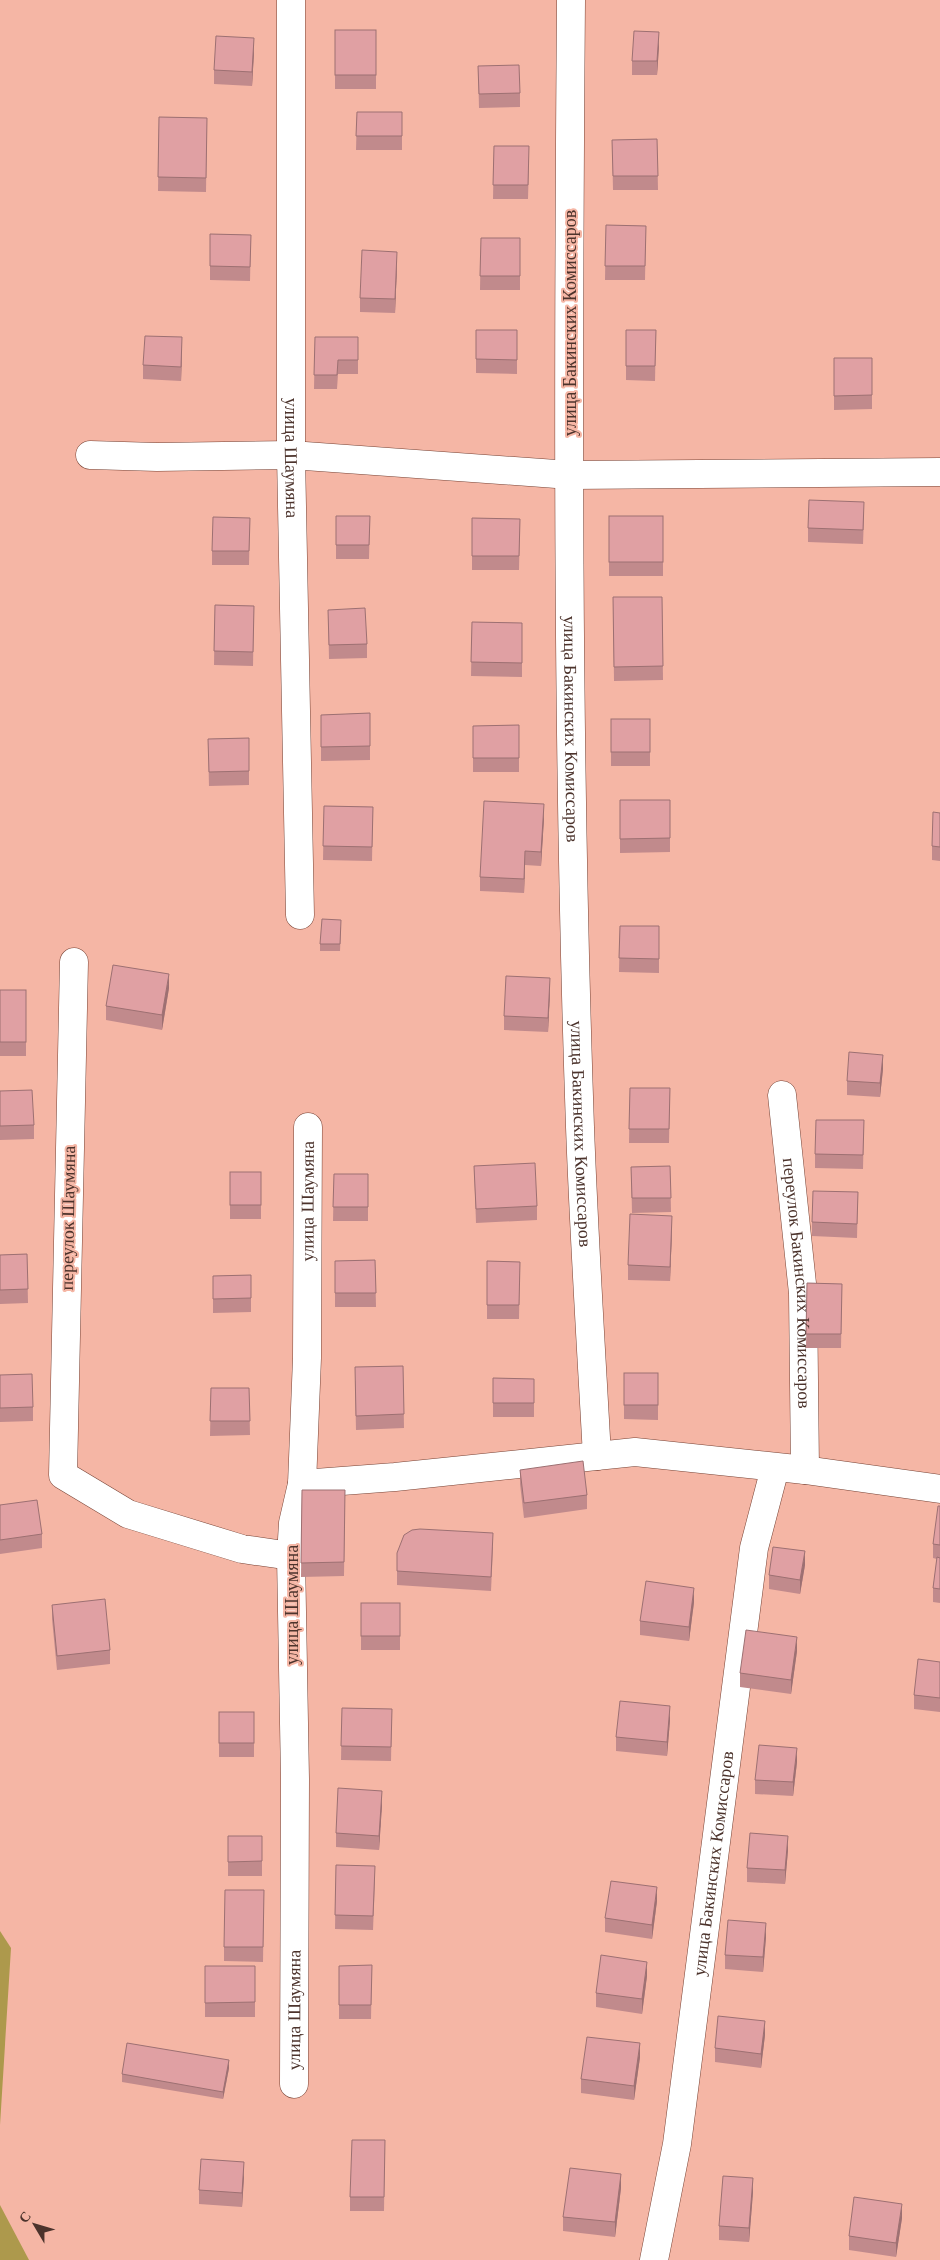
<svg xmlns="http://www.w3.org/2000/svg" width="940" height="2260" font-family="'Times New Roman',serif">
	<rect width="100%" height="100%" fill="#f5b6a5"/>
	<!-- forest -->
	<g fill="#ad994c">
		<path d="M0 1931 11 1948 0 2125Z"/>
		<path d="M0 2205 29 2260H0Z"/>
	</g>
	<g fill="none" stroke-linecap="round" stroke-linejoin="round">
		<defs>
			<g id="minor">
				<path id="s1" d="M291 0V455L300 915"/>
				<path id="s2" d="M571 0C568 376 567 752 580 1127 584 1237 591 1347 597 1456"/>
				<path d="M90 455 157 457 291 455 570 475 940 472"/>
				<path d="M74 962 63 1475 128 1514 242 1549 291 1556"/>
				<path id="s3" d="M782 1095 803 1293 805 1470"/>
				<path d="M302 1484 395 1477 635 1452 805 1470 940 1489"/>
				<path id="s4" d="M294 2084 295 1779 291 1556 293 1523 302 1484 307 1358 308 1127"/>
				<path id="s5" d="M654 2260 677 2144 754 1548 775 1468"/>
			</g>
		</defs>
		<!-- minor casing -->
		<use href="#minor" stroke="#774234" stroke-width="29"/>
		<!-- minor -->
		<use href="#minor" stroke="#fff" stroke-width="28"/>
	</g>
	<!-- wall -->
	<g fill="#c18a8c">
		<rect x="335" y="30" width="41" height="59"/>
		<path d="M659 46 657 75H632V61Z"/>
		<path d="M254 52 252 86 214 84V70Z"/>
		<path d="M478 66 520 93V107L479 108Z"/>
		<path d="M357 112H402V150H356Z"/>
		<path d="M159 117 207 118 206 192 158 191Z"/>
		<path d="M657 139 658 190H613L612 140Z"/>
		<path d="M494 146 529 160 528 199H493Z"/>
		<path d="M606 225 646 226 645 280H605Z"/>
		<path d="M210 234 251 235 250 281 210 280Z"/>
		<path d="M481 238H520V290H480Z"/>
		<path d="M397 266 395 313 360 312V298Z"/>
		<path d="M476 330H517V374L476 373Z"/>
		<path d="M626 330H656L655 381 626 380Z"/>
		<path d="M315 337H358V374H338L337 389H314Z"/>
		<path d="M182 351 181 381 143 379V365Z"/>
		<path d="M834 358H872V409L834 410Z"/>
		<path d="M336 516H370L369 559H336Z"/>
		<rect x="609" y="516" width="54" height="60"/>
		<path d="M864 516 863 544 808 542V528Z"/>
		<path d="M250 518 249 565H212V551Z"/>
		<path d="M472 518 520 519 519 570H472Z"/>
		<path d="M613 597H662L663 680 614 681Z"/>
		<path d="M215 605 254 606 253 666 214 665Z"/>
		<path d="M328 610 367 644V658L329 659Z"/>
		<path d="M472 622 522 623V677L471 676Z"/>
		<path d="M370 713V760L321 761V715Z"/>
		<rect x="611" y="719" width="39" height="47"/>
		<path d="M519 725V772H473V726Z"/>
		<path d="M249 738V785L209 786 208 739Z"/>
		<path d="M620 800H670V852L620 853Z"/>
		<path d="M324 806 373 807 372 861 323 860Z"/>
		<path d="M940 813V861L932 860V846Z"/>
		<path d="M544 818 541 866 525 865 524 893 480 891V877Z"/>
		<path d="M620 926H659V973L619 972Z"/>
		<path d="M341 927 340 951H320V944Z"/>
		<path d="M169 988 162 1030 106 1020V1006Z"/>
		<rect x="0" y="990" width="26" height="66"/>
		<path d="M550 992 548 1032 504 1030V1016Z"/>
		<path d="M883 1069 880 1097 847 1095V1081Z"/>
		<path d="M630 1088H670L669 1143H629Z"/>
		<path d="M0 1091 34 1125V1139L0 1140Z"/>
		<path d="M864 1120 863 1169 815 1168V1154Z"/>
		<path d="M474 1166 537 1206V1220L476 1223Z"/>
		<path d="M670 1166 671 1212 632 1213 631 1167Z"/>
		<rect x="230" y="1172" width="31" height="47"/>
		<path d="M334 1174H368V1221H333Z"/>
		<path d="M858 1192 857 1238 812 1236V1222Z"/>
		<path d="M672 1230 670 1281 628 1280V1265Z"/>
		<path d="M27 1254 28 1303 0 1304V1255Z"/>
		<path d="M375 1260 376 1307H335V1261Z"/>
		<path d="M487 1261 520 1262 519 1319H487Z"/>
		<path d="M251 1275V1312L213 1313V1276Z"/>
		<path d="M807 1283 842 1284 841 1348H806Z"/>
		<path d="M403 1366 404 1428 356 1430 355 1381Z"/>
		<path d="M624 1373H658V1420L624 1419Z"/>
		<path d="M0 1375 33 1407V1421L0 1422Z"/>
		<path d="M493 1378 534 1379V1417H493Z"/>
		<path d="M211 1388H249L250 1435 210 1436Z"/>
		<path d="M520 1470 587 1495V1509L524 1518 520 1484Z"/>
		<path d="M302 1490H345L344 1576 301 1577Z"/>
		<path d="M0 1505 42 1534V1548L0 1554Z"/>
		<path d="M940 1506V1603L933 1602V1588L937 1559 933 1558V1544Z"/>
		<path d="M493 1547 491 1591 397 1585V1553Z"/>
		<path d="M805 1565 800 1594 769 1589V1575Z"/>
		<path d="M694 1602 689 1641 640 1635V1621Z"/>
		<rect x="361" y="1603" width="39" height="47"/>
		<path d="M52 1605 110 1650V1664L57 1670 52 1619Z"/>
		<path d="M797 1651 791 1694 740 1687V1673Z"/>
		<path d="M940 1662V1712L914 1709V1695Z"/>
		<path d="M342 1708 392 1709 391 1761 341 1760Z"/>
		<rect x="219" y="1712" width="35" height="45"/>
		<path d="M670 1720 667 1756 616 1751V1737Z"/>
		<path d="M797 1762 793 1796 755 1794V1780Z"/>
		<path d="M382 1805 379 1850 336 1847V1833Z"/>
		<rect x="228" y="1836" width="34" height="40"/>
		<path d="M788 1850 785 1884 747 1882V1868Z"/>
		<path d="M336 1865 375 1880 373 1930 335 1929Z"/>
		<path d="M264 1890 263 1962 224 1961V1947Z"/>
		<path d="M657 1901 652 1939 605 1932V1918Z"/>
		<path d="M766 1937 763 1972 725 1969V1955Z"/>
		<path d="M372 1965 371 2019H339V1966Z"/>
		<rect x="205" y="1966" width="50" height="51"/>
		<path d="M647 1976 642 2014 596 2007V1993Z"/>
		<path d="M765 2035 761 2068 715 2062V2048Z"/>
		<path d="M640 2057 634 2100 581 2093V2079Z"/>
		<path d="M229 2068 223 2099 122 2082V2074Z"/>
		<path d="M385 2140 384 2211H350V2197Z"/>
		<path d="M244 2176 242 2207 199 2204V2190Z"/>
		<path d="M621 2188 615 2237 563 2231V2217Z"/>
		<path d="M753 2192 749 2242 719 2240V2226Z"/>
		<path d="M902 2218 896 2257 849 2250V2236Z"/>
	</g>
	<!-- shaded-wall -->
	<g fill="#9d7072">
		<path d="M659 32V46L657 75V61Z"/>
		<path d="M254 38V52L252 86V72Z"/>
		<path d="M397 252V266L395 313V299Z"/>
		<path d="M182 337V351L181 381V367Z"/>
		<path d="M544 804V818L541 866V852Z"/>
		<path d="M525 851V865L524 893V879Z"/>
		<path d="M169 974V988L162 1030V1015Z"/>
		<path d="M550 978V992L548 1032V1018Z"/>
		<path d="M883 1055V1069L880 1097V1083Z"/>
		<path d="M672 1216V1230L670 1281V1267Z"/>
		<path d="M805 1551V1565L800 1594V1580Z"/>
		<path d="M694 1588V1602L689 1641V1627Z"/>
		<path d="M797 1637V1651L791 1694V1680Z"/>
		<path d="M670 1706V1720L667 1756V1742Z"/>
		<path d="M797 1748V1762L793 1796V1782Z"/>
		<path d="M382 1791V1805L379 1850V1836Z"/>
		<path d="M788 1836V1850L785 1884V1870Z"/>
		<path d="M657 1887V1901L652 1939V1925Z"/>
		<path d="M766 1923V1937L763 1972V1957Z"/>
		<path d="M647 1962V1976L642 2014V1999Z"/>
		<path d="M765 2021V2035L761 2068V2054Z"/>
		<path d="M640 2043V2057L634 2100V2086Z"/>
		<path d="M229 2060V2068L223 2099V2092Z"/>
		<path d="M244 2162V2176L242 2207V2193Z"/>
		<path d="M621 2174V2188L615 2237V2222Z"/>
		<path d="M753 2178V2192L749 2242V2228Z"/>
		<path d="M902 2204V2218L896 2257V2243Z"/>
	</g>
	<!-- building -->
	<g fill="#e0a0a3" stroke="#9d7072">
		<rect x="335" y="30" width="41" height="45"/>
		<path d="M634 31 659 32 657 61H632Z"/>
		<path d="M216 36 254 38 252 72 214 70Z"/>
		<path d="M519 65 520 93 479 94 478 66Z"/>
		<path d="M357 112H402V136H356Z"/>
		<path d="M159 117 207 118 206 178 158 177Z"/>
		<path d="M657 139 658 176H613L612 140Z"/>
		<path d="M494 146H529L528 185H493Z"/>
		<path d="M606 225 646 226 645 266H605Z"/>
		<path d="M210 234 251 235 250 267 210 266Z"/>
		<path d="M481 238H520V276H480Z"/>
		<path d="M362 250 397 252 395 299 360 298Z"/>
		<path d="M476 330H517V360L476 359Z"/>
		<path d="M626 330H656L655 366H626Z"/>
		<path d="M145 336 182 337 181 367 143 365Z"/>
		<path d="M315 337H358V360H338L337 375H314Z"/>
		<path d="M834 358H872V395L834 396Z"/>
		<path d="M809 500 864 502 863 530 808 528Z"/>
		<path d="M336 516H370L369 545H336Z"/>
		<rect x="609" y="516" width="54" height="46"/>
		<path d="M213 517 250 518 249 551H212Z"/>
		<path d="M472 518 520 519 519 556H472Z"/>
		<path d="M613 597H662L663 666 614 667Z"/>
		<path d="M215 605 254 606 253 652 214 651Z"/>
		<path d="M365 608 367 644 329 645 328 610Z"/>
		<path d="M472 622 522 623V663L471 662Z"/>
		<path d="M370 713V746L321 747V715Z"/>
		<rect x="611" y="719" width="39" height="33"/>
		<path d="M519 725V758H473V726Z"/>
		<path d="M249 738V771L209 772 208 739Z"/>
		<path d="M620 800H670V838L620 839Z"/>
		<path d="M484 801 544 804 541 852 525 851 524 879 480 877Z"/>
		<path d="M324 806 373 807 372 847 323 846Z"/>
		<path d="M933 812 940 813V847L932 846Z"/>
		<path d="M322 919 341 920 340 944H320Z"/>
		<path d="M620 926H659V959L619 958Z"/>
		<path d="M113 965 169 974 162 1015 106 1006Z"/>
		<path d="M506 976 550 978 548 1018 504 1016Z"/>
		<rect x="0" y="990" width="26" height="52"/>
		<path d="M849 1052 883 1055 880 1083 847 1081Z"/>
		<path d="M630 1088H670L669 1129H629Z"/>
		<path d="M32 1090 34 1125 0 1126V1091Z"/>
		<path d="M816 1120H864L863 1155 815 1154Z"/>
		<path d="M535 1163 537 1206 476 1209 474 1166Z"/>
		<path d="M670 1166 671 1198H632L631 1167Z"/>
		<rect x="230" y="1172" width="31" height="33"/>
		<path d="M334 1174H368V1207H333Z"/>
		<path d="M813 1191 858 1192 857 1224 812 1222Z"/>
		<path d="M630 1214 672 1216 670 1267 628 1265Z"/>
		<path d="M27 1254 28 1289 0 1290V1255Z"/>
		<path d="M375 1260 376 1293H335V1261Z"/>
		<path d="M487 1261 520 1262 519 1305H487Z"/>
		<path d="M251 1275V1298L213 1299V1276Z"/>
		<path d="M807 1283 842 1284 841 1334H806Z"/>
		<path d="M403 1366 404 1414 356 1416 355 1367Z"/>
		<rect x="624" y="1373" width="34" height="32"/>
		<path d="M32 1374 33 1407 0 1408V1375Z"/>
		<path d="M493 1378 534 1379V1403H493Z"/>
		<path d="M211 1388H249L250 1421H210Z"/>
		<path d="M583 1461 587 1495 524 1503 520 1470Z"/>
		<path d="M302 1490H345L344 1562 301 1563Z"/>
		<path d="M37 1500 42 1534 0 1540V1505Z"/>
		<path d="M938 1506H940V1545L933 1544Z"/>
		<path d="M420 1529 493 1533 491 1577 397 1571V1553L404 1535 412 1530Z"/>
		<path d="M773 1547 805 1551 800 1580 769 1575Z"/>
		<path d="M937 1557 940 1558V1589L933 1588Z"/>
		<path d="M646 1581 694 1588 689 1627 640 1621Z"/>
		<path d="M105 1599 110 1650 57 1656 52 1605Z"/>
		<rect x="361" y="1603" width="39" height="33"/>
		<path d="M746 1630 797 1637 791 1680 740 1673Z"/>
		<path d="M918 1659 940 1662V1698L914 1695Z"/>
		<path d="M620 1701 670 1706 667 1742 616 1737Z"/>
		<path d="M342 1708 392 1709 391 1747 341 1746Z"/>
		<rect x="219" y="1712" width="35" height="31"/>
		<path d="M759 1745 797 1748 793 1782 755 1780Z"/>
		<path d="M338 1788 382 1791 379 1836 336 1833Z"/>
		<path d="M750 1833 788 1836 785 1870 747 1868Z"/>
		<path d="M228 1836H262V1861L228 1862Z"/>
		<path d="M336 1865 375 1866 373 1916 335 1915Z"/>
		<path d="M611 1881 657 1887 652 1925 605 1918Z"/>
		<path d="M225 1890H264L263 1947H224Z"/>
		<path d="M728 1920 766 1923 763 1957 725 1955Z"/>
		<path d="M601 1955 647 1962 642 1999 596 1993Z"/>
		<path d="M372 1965 371 2005H339V1966Z"/>
		<path d="M205 1966H255V2002L205 2003Z"/>
		<path d="M718 2016 765 2021 761 2054 715 2048Z"/>
		<path d="M587 2037 640 2043 634 2086 581 2079Z"/>
		<path d="M127 2043 229 2060 223 2092 122 2074Z"/>
		<path d="M352 2140H385L384 2197H350Z"/>
		<path d="M201 2159 244 2162 242 2193 199 2190Z"/>
		<path d="M570 2168 621 2174 615 2222 563 2217Z"/>
		<path d="M723 2176 753 2178 749 2228 719 2226Z"/>
		<path d="M854 2197 902 2204 896 2243 849 2236Z"/>
	</g>
	<g text-anchor="middle" dominant-baseline="central" stroke-width="4" stroke-linejoin="round" paint-order="stroke">
		<!-- street labels -->
		<g font-size="18" fill="#4c332c" stroke="#f5b6a5">
			<text transform="translate(570 323) rotate(-90)">улица Бакинских Комиссаров</text>
			<text stroke="none"><textPath href="#s1" startOffset="458">улица Шаумяна</textPath></text>
			<text stroke="none"><textPath href="#s2" startOffset="729">улица Бакинских Комиссаров</textPath></text>
			<text stroke="none"><textPath href="#s2" startOffset="1134">улица Бакинских Комиссаров</textPath></text>
			<text stroke="none"><textPath href="#s4" startOffset="884">улица Шаумяна</textPath></text>
			<text transform="translate(68 1218) rotate(-89)">переулок Шаумяна</text>
			<text stroke="none"><textPath href="#s3" startOffset="189">переулок Бакинских Комиссаров</textPath></text>
			<text transform="translate(292 1605) rotate(-90)">улица Шаумяна</text>
			<text stroke="none"><textPath href="#s5" startOffset="401">улица Бакинских Комиссаров</textPath></text>
			<text stroke="none"><textPath href="#s4" startOffset="74">улица Шаумяна</textPath></text>
		</g>
	</g>
	<!-- north arrow -->
	<g transform="translate(35 2225) rotate(308)" stroke="#f5b6a5" stroke-width="4" paint-order="stroke">
	<path d="M0-4L9 19L0 12L-9 19Z" fill="#4c332c"/>
	<text y="-8" font-size="14" font-weight="bold" text-anchor="middle" fill="#4c332c">С</text>
	</g>
</svg>
